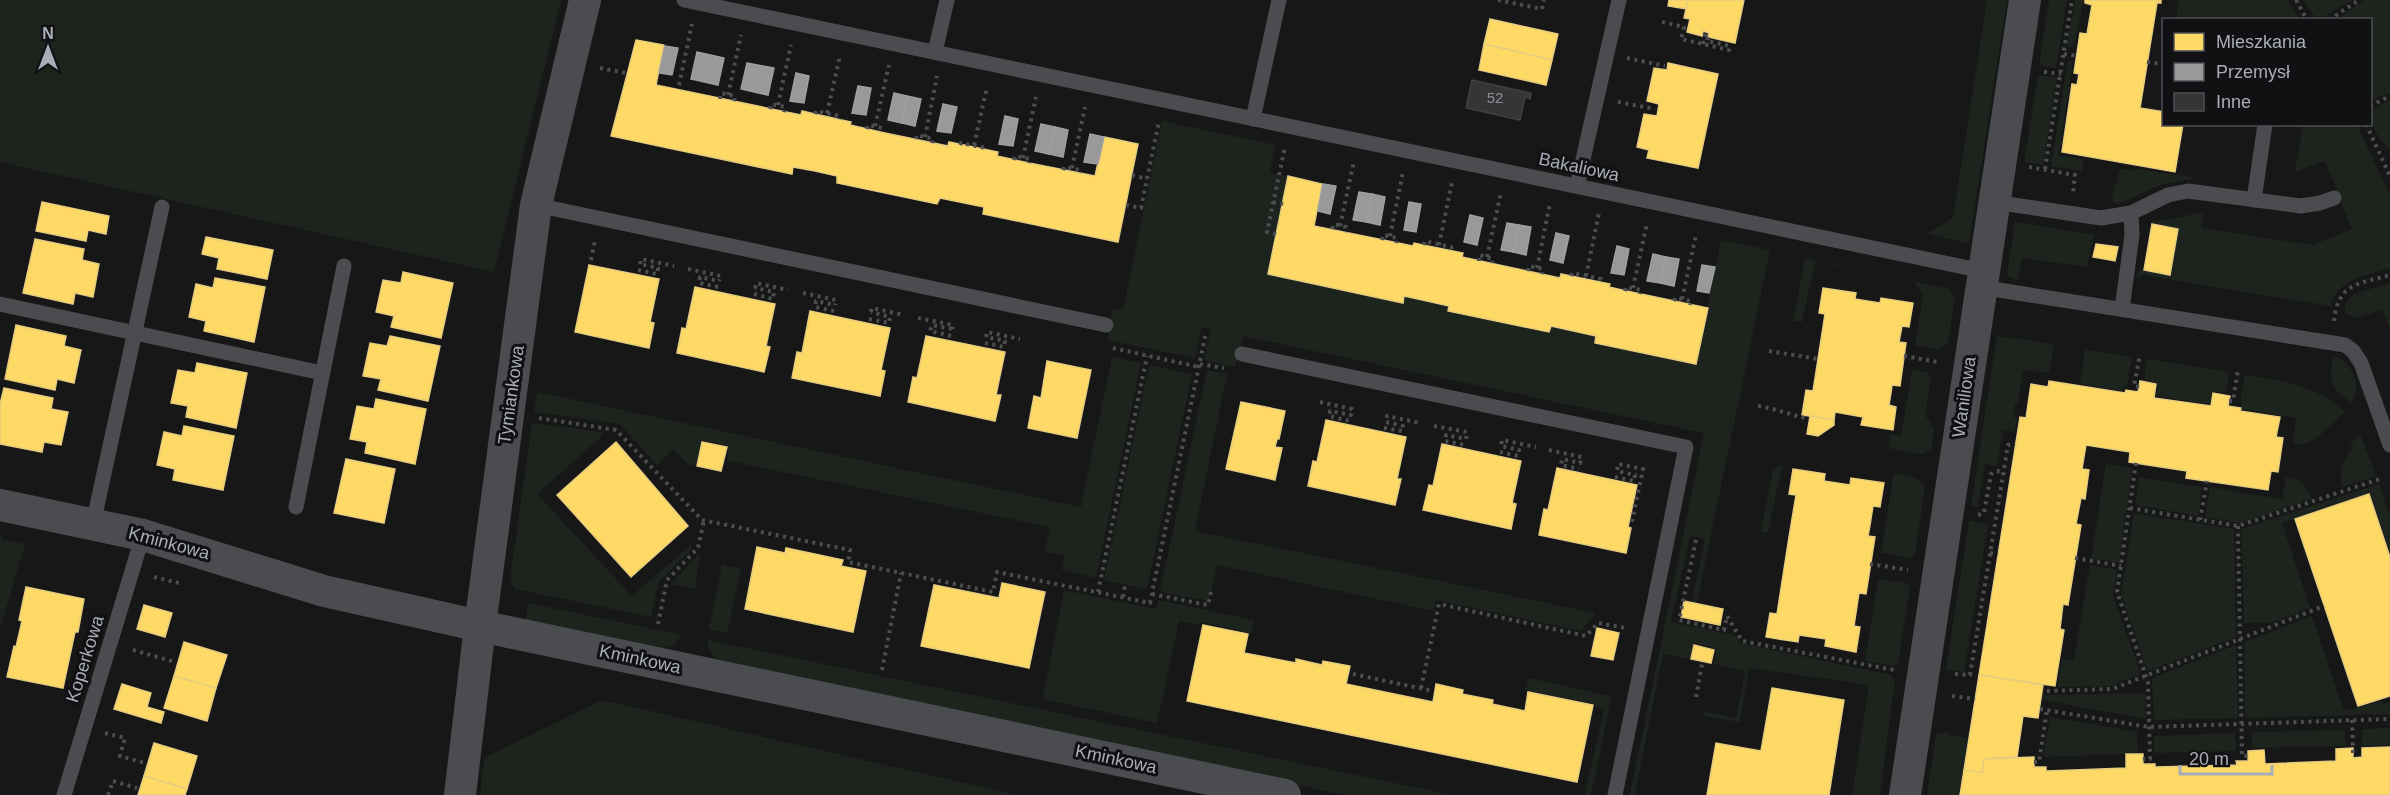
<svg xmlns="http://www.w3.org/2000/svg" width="2390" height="795" font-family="Arial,sans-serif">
	<rect width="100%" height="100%" fill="#171717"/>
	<!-- green -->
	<g fill="#1d241e">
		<path d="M0 0H561L494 272 0 162Z"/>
		<path d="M1987 0H2007L1969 243 1927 234 1953 218Z"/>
		<path d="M2049 0H2067L2056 68 2039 65Z"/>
		<path d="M2075 0H2084L2074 46 2076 48 2067 47Z"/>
		<path d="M2179 0H2287L2300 19H2176Z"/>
		<path d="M2303 0H2353L2321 18 2315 17Z"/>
		<path d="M2364 0H2390V92L2371 101 2370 20 2337 19Z"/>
		<path d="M2068 60 2073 61 2059 155 2084 160 2082 171 2051 166Z"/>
		<path d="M2038 75 2057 78 2043 165 2024 162Z"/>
		<path d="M2390 100V149C2378 140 2370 125 2371 110Z"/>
		<path d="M1162 121 1275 145 1270 173 1288 176 1268 274 1403 302 1404 296 1449 306 1448 311 1549 332 1551 326 1596 336 1595 343 1696 364 1721 240 1770 250 1697 602 1692 601 1705 539 1690 536 1671 622 1735 635 1740 643 1891 675 1895 680 1880 795H1852L1869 685 1749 668 1740 722 1704 716 1705 712 1736 718 1745 671 1714 664 1717 649 1694 643 1690 659 1663 654 1635 795H1630L1704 433 1243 336 1235 367 1204 360 1211 329 1202 327 1195 358 1107 340 1113 308 1123 310Z"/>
		<path d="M2303 125H2357L2390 195V268C2368 275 2336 279 2331 306L2143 275 2136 278 2138 271 2144 269 2170 275 2178 229 2152 224V221C2168 222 2186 214 2203 213L2201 228 2312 245 2352 229 2325 161 2295 172Z"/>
		<path d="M2120 169 2135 171 2136 169 2198 178 2160 185 2119 204 2114 203 2112 197Z"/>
		<path d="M2015 222 2094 235 2087 267 2022 258 2017 280 2007 275Z"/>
		<path d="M1805 258 1949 289 1955 298 1948 342 1939 349 1915 345 1923 296 1915 282 1815 261 1802 322 1793 321Z"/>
		<path d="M2390 283V330L2383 310 2355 318 2345 313V304L2354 294Z"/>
		<path d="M1997 336 2054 344 2049 373 2023 370 2018 404H2015L2013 417 2017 418 2015 432 2003 430 1997 466 1985 464 1978 507 1971 506Z"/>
		<path d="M2085 350 2132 357 2127 386 2124 387 2123 391 2080 384Z"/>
		<path d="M2333 356C2351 360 2364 387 2351 403 2329 385 2329 384 2333 356Z"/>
		<path d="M1112 357 1141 363 1096 578 1062 570 1065 556 1045 552 1050 527 729 461 727 460 729 446 701 440 696 466 688 464 673 449 657 465 620 424 534 412 537 392 1081 507Z"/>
		<path d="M2147 359 2229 372 2226 393 2213 391 2210 404 2156 396 2158 383 2144 381Z"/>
		<path d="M1149 365 1192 374 1147 589 1104 580Z"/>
		<path d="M1207 370 1227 374 1195 531 1596 613 1581 631 1436 600 1434 611 1217 565 1209 601 1160 592Z"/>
		<path d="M1912 370 1927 372 1931 378 1925 415 1934 429 1931 450 1922 454 1888 448 1891 434 1901 436Z"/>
		<path d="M2245 375C2283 381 2315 385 2345 411L2330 427 2329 426C2317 439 2310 444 2293 444L2296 418 2242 409 2241 397Z"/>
		<path d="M532 423 602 432 603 435 537 494 632 596 692 544 691 550 658 583 651 617 516 589 510 580Z"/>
		<path d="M2360 434 2376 476 2343 487C2338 469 2342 461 2353 448L2350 445Z"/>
		<path d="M2106 464 2132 468 2119 563 2091 558Z"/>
		<path d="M1782 465 1768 533 1761 532 1773 469Z"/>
		<path d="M1894 473 1915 478 1925 485 1915 555 1910 558 1881 553Z"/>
		<path d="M2139 477 2202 487 2198 516 2135 505Z"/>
		<path d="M2286 477C2300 479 2308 485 2311 499L2241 523 2205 517 2210 487 2282 499Z"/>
		<path d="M2379 484 2390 517V553L2369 493 2282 523 2310 608 2271 623H2244L2241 529Z"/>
		<path d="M2134 513 2234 529 2236 637 2148 671 2121 595Z"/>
		<path d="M1969 521 1988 524 1964 672 1946 669Z"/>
		<path d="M0 534 3 540 25 544 0 629Z"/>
		<path d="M700 553 695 589 671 584Z"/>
		<path d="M722 565 741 568 727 633 709 629Z"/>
		<path d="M2090 565 2117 570 2113 596 2141 674 2110 686 2057 687 2062 659 2074 660Z"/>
		<path d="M1878 579 1907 583 1910 588 1898 663 1893 666 1865 661Z"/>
		<path d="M1064 590 1156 609 1158 600 1254 620 1251 633 1201 622 1200 625 1179 621 1157 723 1043 699Z"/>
		<path d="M528 603 682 635 673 646 657 650 525 623Z"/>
		<path d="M2312 616 2344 711 2382 701 2383 704 2390 702V714L2245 718 2244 642Z"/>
		<path d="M708 640 1452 795H1345L720 661C711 657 708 650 708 640Z"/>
		<path d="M2236 645 2238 718 2154 720 2152 678Z"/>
		<path d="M1528 678 1607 695 1611 699 1591 795H1585L1604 709 1595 706V704L1525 690Z"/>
		<path d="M2145 693 2146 719 2042 700 2043 695Z"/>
		<path d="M602 700 1017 795H480L484 758Z"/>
		<path d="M2050 717 2137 732 2138 752 2125 754 2043 757Z"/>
		<path d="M2390 728V745L2362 746V729Z"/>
		<path d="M2345 730 2346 746 2252 748V732Z"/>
		<path d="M1943 732H1949V735L1968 738 1959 795H1927L1936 734Z"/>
		<path d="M2235 733 2236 751 2154 753V736Z"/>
	</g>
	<!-- homes -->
	<g fill="#ffd966" stroke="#e5cc7f" stroke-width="1.5">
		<path d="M1669 0H1688L1686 9 1668 6Z"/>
		<path d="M1688 0H1744L1735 43 1708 37 1709 33 1703 31 1702 36 1687 32 1690 19 1684 18Z"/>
		<path d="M2085 0H2161V3H2157L2140 108 2164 112V124H2183L2175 172 2062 152 2072 84 2077 85 2079 74 2074 73 2080 33 2087 34 2092 5 2085 3Z"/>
		<path d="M1490 19 1558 34 1552 60 1484 44Z"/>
		<path d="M636 40 664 45 656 85 801 115 802 111 815 114 851 122 850 125 885 133 948 146 949 142 998 152 997 156 1029 163 1095 176 1104 137 1138 144 1118 242 983 214 984 207 940 198 937 204 837 183V176L815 171 793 167 792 174 611 136Z"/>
		<path d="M1484 44 1552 60 1546 85 1479 70Z"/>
		<path d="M1668 63 1718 74 1698 168 1647 158 1649 150 1637 147 1644 114 1657 116 1659 104 1647 101 1654 68 1667 70Z"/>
		<path d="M1288 176 1322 184 1314 226 1413 246 1414 243 1463 253 1462 257 1560 278 1561 274 1571 276 1610 284 1609 287 1622 290 1708 308 1696 364 1595 343 1596 336 1551 326 1549 332 1448 311 1449 306 1427 301 1404 296 1403 303 1268 274Z"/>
		<path d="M42 202 109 216 106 234 88 230 86 241 36 231Z"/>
		<path d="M2152 224 2178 229 2170 275 2144 270Z"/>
		<path d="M206 237 273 250 267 279 217 269 219 258 202 254Z"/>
		<path d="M35 239 84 249 82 260 99 264 93 297 75 293 73 304 23 293Z"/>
		<path d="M2096 244 2118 247 2115 261 2093 257Z"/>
		<path d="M589 265 659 279 650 322 654 323 649 348 575 332Z"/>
		<path d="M403 272 453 283 441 338 391 327 394 316 376 312 383 280 401 283Z"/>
		<path d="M215 278 265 287 254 342 204 331 206 321 189 317 196 284 213 288Z"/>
		<path d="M695 287 775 304 766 346 770 347 764 372 677 353 682 328 686 329Z"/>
		<path d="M1823 288 1856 293 1855 299 1880 303 1881 298 1913 303 1909 327 1902 326 1899 342 1906 343 1900 386 1892 385 1891 393 1889 405 1896 407 1893 430 1861 425 1863 417 1835 412 1834 420 1802 415 1806 390 1813 391 1818 359 1825 314 1819 313Z"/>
		<path d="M810 311 890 328 881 370 885 371 880 396 792 378 797 352 802 353Z"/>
		<path d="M16 325 66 336 64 346 81 350 74 383 57 379 55 390 5 379Z"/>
		<path d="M390 336 440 346 428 401 378 390 381 379 363 376 370 343 387 346Z"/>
		<path d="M926 336 1005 352 996 395H1001L995 421 908 402 913 377 917 378Z"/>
		<path d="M1047 361 1091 370 1077 438 1028 428 1034 396 1041 398Z"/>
		<path d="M197 363 247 373 236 428 186 417 188 406 171 403 178 370 195 373Z"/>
		<path d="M2049 381 2125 393 2126 390 2138 392 2140 381 2156 384 2154 398 2211 406 2213 393 2230 396 2228 406 2241 408 2240 411 2280 417 2276 437 2283 438 2278 472 2271 471 2268 490 2186 478 2187 471 2129 462 2130 452 2086 445 2082 469 2089 470 2085 499 2081 498 2076 524 2081 525 2068 605 2063 604 2060 629 2064 630 2055 686 1979 675 2020 417 2026 418 2031 384 2048 387Z"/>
		<path d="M4 388 53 398 51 409 68 412 61 445 44 442 42 452 0 444V404Z"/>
		<path d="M376 399 426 409 415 464 365 453 367 442 350 439 357 406 374 409Z"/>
		<path d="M1241 402 1285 411 1279 439H1277L1275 447 1282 448 1275 480 1226 469Z"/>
		<path d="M1810 416 1834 420V425L1818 436 1807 434Z"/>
		<path d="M1326 420 1406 437 1397 479H1401L1395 505 1308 486 1313 461 1317 462Z"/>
		<path d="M184 426 234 436 223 490 173 480 175 469 157 465 164 432 182 436Z"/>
		<path d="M616 442 688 526 631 577 557 495Z"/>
		<path d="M702 442 727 447 721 471 697 466Z"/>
		<path d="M1442 444 1521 461 1512 503 1516 504 1511 529 1423 510 1429 485 1433 486Z"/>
		<path d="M346 459 395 469 384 523 334 513Z"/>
		<path d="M1557 468 1637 485 1628 527 1631 528 1626 553 1539 535 1544 509 1548 510Z"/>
		<path d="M1793 469 1825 474 1824 481 1850 485 1851 478 1884 483 1880 507 1873 506 1870 525 1868 536 1875 537 1866 594 1859 593 1854 626 1860 627 1856 652 1825 646 1826 639 1799 635 1798 642 1766 637 1770 613 1777 614 1789 537 1796 495 1789 494Z"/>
		<path d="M2369 494 2390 557V696L2358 706 2295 519Z"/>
		<path d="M757 547 785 553 786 548 843 560 841 566 866 571 853 632 745 609Z"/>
		<path d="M1002 583 1045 592 1029 668 921 646 934 585 999 598Z"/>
		<path d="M26 587 84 599 78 632H75L63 688 7 677 14 646 16 647 22 621 19 620Z"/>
		<path d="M1684 601 1723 609 1720 625 1681 617Z"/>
		<path d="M144 605 172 613 165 637 137 629Z"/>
		<path d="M1203 625 1248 634 1244 653 1296 663V659L1322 665 1323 661 1350 666 1346 684 1433 702 1436 684 1463 690 1462 694 1493 700 1492 704 1525 711 1528 692 1593 705 1577 782 1187 701Z"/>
		<path d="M1597 628 1619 633 1613 660 1591 656Z"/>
		<path d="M184 642 227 655 216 688 174 676Z"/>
		<path d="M1694 645 1714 650 1711 663 1691 659Z"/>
		<path d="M1979 675 2043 685 2038 718 2023 716 2017 757 1984 759 1982 773 1964 770Z"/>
		<path d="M174 676 216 688 207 721 164 708Z"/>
		<path d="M122 684 151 693 147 707 164 712 161 723 114 709Z"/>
		<path d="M1772 688 1844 700 1829 795H1707L1716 743 1761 751Z"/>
		<path d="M154 743 197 756 187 789 144 776Z"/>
		<path d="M2390 747V795H1960L1964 770 1982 773 1984 759 2034 757V767H2046V771L2126 768V754H2143V764H2155V767L2237 765 2236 761H2248V751L2264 750 2265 764 2336 761V749L2353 748V758L2362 757V748Z"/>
		<path d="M144 776 187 789 185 795H138Z"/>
	</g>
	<!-- industry -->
	<g fill="#999" stroke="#9e9fa2" stroke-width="1.5">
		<path d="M665 46 678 48 672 75 659 73Z"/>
		<path d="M697 52 724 58 718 85 691 79Z"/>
		<path d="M747 63 774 68 768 95 741 89Z"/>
		<path d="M796 73 809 76 804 103 790 101Z"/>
		<path d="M858 86 871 88 866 115 852 113Z"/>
		<path d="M894 93 907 96 902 123 888 120Z"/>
		<path d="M907 96 921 99 915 126 902 123Z"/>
		<path d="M943 104 957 107 951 133 937 131Z"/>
		<path d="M1005 116 1018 119 1013 146 999 144Z"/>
		<path d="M1041 124 1055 127 1049 154 1035 151Z"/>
		<path d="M1055 127 1068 130 1063 157 1049 154Z"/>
		<path d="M1090 134 1104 137 1098 164 1084 162Z"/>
		<path d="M1323 184 1336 186 1330 214 1318 211Z"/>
		<path d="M1359 192 1372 194 1366 222 1353 220Z"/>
		<path d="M1372 194 1385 197 1380 225 1366 222Z"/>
		<path d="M1409 202 1421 204 1416 232 1404 230Z"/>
		<path d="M1470 215 1483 218 1477 245 1464 242Z"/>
		<path d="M1507 223 1519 225 1513 252 1501 250Z"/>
		<path d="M1519 225 1531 227 1526 255 1513 252Z"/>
		<path d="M1556 233 1569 236 1563 263 1550 260Z"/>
		<path d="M1617 246 1629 249 1624 275 1611 273Z"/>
		<path d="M1653 254 1666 257 1660 283 1647 281Z"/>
		<path d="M1666 257 1679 259 1674 286 1660 283Z"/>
		<path d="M1702 265 1715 267 1709 293 1697 291Z"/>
	</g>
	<!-- building -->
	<path fill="#353536" stroke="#3f4043" stroke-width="1.5" d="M1472 80 1531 93 1530 99 1525 97 1520 120 1466 108Z"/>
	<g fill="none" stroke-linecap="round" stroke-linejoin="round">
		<!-- path -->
		<g stroke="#4d4e52" stroke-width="4" stroke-dasharray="3 4.5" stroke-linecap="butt">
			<path d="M1498 0 1542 9 1544 0"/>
			<path d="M2296 0 2307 20"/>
			<path d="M2329 20 2359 0"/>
			<path d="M1662 22 1684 27 1681 39 1729 50 1730 46"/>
			<path d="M1708 37 1707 41 1730 46"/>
			<path d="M1703 44 1706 32"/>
			<path d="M2064 54 2077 56"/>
			<path d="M1627 58 1665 66"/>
			<path d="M2147 62 2164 64"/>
			<path d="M600 68 626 73"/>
			<path d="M2044 72 2061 74"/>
			<path d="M679 85 692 24"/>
			<path d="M728 95 741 35"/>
			<path d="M720 99 721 93 735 96 734 101"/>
			<path d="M1618 102 1655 109"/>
			<path d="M778 105 791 45"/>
			<path d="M2370 106 2390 96"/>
			<path d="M770 109 771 104 785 107 784 112"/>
			<path d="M827 113 840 56"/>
			<path d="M815 114 816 111 840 116 839 119"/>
			<path d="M2366 124 2390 176"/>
			<path d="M875 126 889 65"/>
			<path d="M867 129 868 125 882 128 881 132"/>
			<path d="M925 137 937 76"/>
			<path d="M916 139 917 135 933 139 932 143"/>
			<path d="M960 145 961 143 986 148V150"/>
			<path d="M974 145 987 87"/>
			<path d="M1023 158 1036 97"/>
			<path d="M1014 160 1015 156 1030 159 1029 163"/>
			<path d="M2029 167 2075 175 2073 193"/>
			<path d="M1072 168 1085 107"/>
			<path d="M2045 169 2072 0"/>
			<path d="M1063 170 1064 167 1080 170 1079 173"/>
			<path d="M1132 175 1147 179"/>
			<path d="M1273 202 1283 204"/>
			<path d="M1126 205 1141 208 1159 121"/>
			<path d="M1340 226 1354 161"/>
			<path d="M1332 229 1334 224 1346 227 1345 232"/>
			<path d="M1276 234 1267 232 1285 147"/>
			<path d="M1390 236 1403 172"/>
			<path d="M1382 240 1383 235 1397 238 1396 243"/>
			<path d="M1424 245 1425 241 1454 248 1453 251"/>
			<path d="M1439 245 1452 182"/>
			<path d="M1487 257 1501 192"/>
			<path d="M591 260 595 240"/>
			<path d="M1479 261V255L1493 259 1492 263"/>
			<path d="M640 264 641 259 674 266"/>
			<path d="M1537 268 1550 203"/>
			<path d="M688 269 721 276 719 281"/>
			<path d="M638 270 657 274 658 268 640 264"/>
			<path d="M1528 271 1529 266 1543 269 1542 274"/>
			<path d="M1571 276 1572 273 1601 279 1600 282"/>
			<path d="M1586 276 1599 213"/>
			<path d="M718 287 699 283 700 277 719 281"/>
			<path d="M755 288 756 283 788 290"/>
			<path d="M1633 288 1647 223"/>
			<path d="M1625 291 1626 287 1641 290 1640 294"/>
			<path d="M803 293 836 300 835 305"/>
			<path d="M754 294 773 299 774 292 755 288"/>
			<path d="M1682 299 1696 235"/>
			<path d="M1674 301 1675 298 1691 301 1690 305"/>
			<path d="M834 311 815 307 816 301 835 305"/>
			<path d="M871 312 872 308 904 315"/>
			<path d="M918 318 953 325 952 329"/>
			<path d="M869 319 889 323 890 317 871 312"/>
			<path d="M2334 321C2338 283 2358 284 2390 275"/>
			<path d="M951 336 930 331 932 325 952 329"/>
			<path d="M986 337 987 332 1020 339"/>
			<path d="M985 343 1004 347 1005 341 986 337"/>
			<path d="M1113 348 1199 367"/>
			<path d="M1769 351 1818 359"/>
			<path d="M1904 356 1938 362"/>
			<path d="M1200 364 1224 368"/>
			<path d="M2139 387 2134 386 2140 354"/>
			<path d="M2229 401H2233L2238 370"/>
			<path d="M1320 402 1352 409 1351 415 1330 411 1329 416 1350 421"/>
			<path d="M1758 406C1777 409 1791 415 1809 419"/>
			<path d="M539 418 616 430 702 520 850 550 848 562 993 592 997 572 1150 603 1206 332"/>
			<path d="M1434 426 1467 432 1466 439 1446 435 1445 441 1464 445"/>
			<path d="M1384 428 1402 431 1403 426 1386 422 1387 416 1420 423"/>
			<path d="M1549 450 1582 457 1580 463 1562 459 1561 465 1579 469"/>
			<path d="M1500 452 1518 456 1519 450 1501 446 1502 440 1536 447"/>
			<path d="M2136 463 2117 592 2148 682 2150 759H2143"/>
			<path d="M1615 477 1634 481 1635 475 1617 471 1618 464 1643 469 1631 526"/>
			<path d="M2130 508 2238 526 2383 478"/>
			<path d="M1978 515 1984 513 1991 474 1996 471 2003 472"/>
			<path d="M2200 520 2207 481"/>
			<path d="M2238 526 2242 756H2248"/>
			<path d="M1696 540 1679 620 1724 630 1727 616 1742 641 1894 670"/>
			<path d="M1990 553 1998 554"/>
			<path d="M2075 558 2121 566"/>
			<path d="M1870 564 1908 570"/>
			<path d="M154 577 179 583"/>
			<path d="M1098 592 1147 356"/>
			<path d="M1152 594 1208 605 1212 588"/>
			<path d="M1123 597 1125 585"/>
			<path d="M658 624 667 580 698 548 704 520"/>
			<path d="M133 650 175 662"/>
			<path d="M882 670 901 573"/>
			<path d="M1353 674 1433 691"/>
			<path d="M1955 674 1970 675 2008 445 2015 444"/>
			<path d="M1421 688 1439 604 1586 636 1598 623 1626 628"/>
			<path d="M2047 691 2112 689 2324 606"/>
			<path d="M1952 696 1975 699"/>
			<path d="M1696 697 1702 664"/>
			<path d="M2040 709 2149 727 2390 719"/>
			<path d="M2352 720 2353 753"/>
			<path d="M105 733 125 738 120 756 145 763"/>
			<path d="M2034 762H2039L2047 710"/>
			<path d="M108 795 113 781 137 788"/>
		</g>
		<!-- service -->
		<g stroke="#4b4c50" stroke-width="15">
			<path d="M684 0 1983 271"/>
			<path d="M935 52 947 0"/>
			<path d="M1253 119 1279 0"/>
			<path d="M1577 186 1619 0"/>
			<path d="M2254 200 2265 124"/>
			<path d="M1994 202 2101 218 2131 213 2168 195 2188 191 2301 206 2320 203 2334 198"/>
			<path d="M536 205 1106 325"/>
			<path d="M1980 287 2345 345 2353 351 2361 363 2390 445"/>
			<path d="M0 304 322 373"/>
			<path d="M2122 309 2132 235 2131 213"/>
			<path d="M1242 354 1686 447 1615 795"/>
			<path d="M296 507 344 266"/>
			<path d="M93 524 162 207"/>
			<path d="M64 795 143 535"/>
		</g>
		<!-- minor -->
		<g stroke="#4b4c50" stroke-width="32">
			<path d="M0 505 143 535 324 591 480 626 1285 795"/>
			<path d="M460 795 480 626 536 205 585 0"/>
			<path d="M1905 795 2025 0"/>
		</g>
	</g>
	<g text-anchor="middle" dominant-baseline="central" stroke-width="6" stroke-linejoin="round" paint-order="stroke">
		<!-- number labels -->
		<g font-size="15" fill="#8b8f98">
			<text x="1495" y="97">52</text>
		</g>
		<!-- street labels -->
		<g font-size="18" fill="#a8adb8" stroke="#111113">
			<text transform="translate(1579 167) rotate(12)">Bakaliowa</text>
			<text transform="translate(511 395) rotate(-82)">Tymiankowa</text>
			<text transform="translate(1964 397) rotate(-82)">Waniliowa</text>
			<text transform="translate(169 543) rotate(15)">Kminkowa</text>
			<text transform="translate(85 659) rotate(-73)">Koperkowa</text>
			<text transform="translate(640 659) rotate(12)">Kminkowa</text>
			<text transform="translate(1116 759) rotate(12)">Kminkowa</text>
		</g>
	</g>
	<!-- legend -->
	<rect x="2162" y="18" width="210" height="108" fill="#111113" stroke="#4d4f55" stroke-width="1.5"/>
	<rect x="2174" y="33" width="30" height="18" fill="#ffd966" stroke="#4d4f55" stroke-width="1.5"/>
	<text x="2216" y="48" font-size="18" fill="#a8adb8">Mieszkania</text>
	<rect x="2174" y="63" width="30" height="18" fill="#999999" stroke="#4d4f55" stroke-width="1.5"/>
	<text x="2216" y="78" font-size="18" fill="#a8adb8">Przemysł</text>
	<rect x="2174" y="93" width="30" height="18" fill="#353536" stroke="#4d4f55" stroke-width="1.5"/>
	<text x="2216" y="108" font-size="18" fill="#a8adb8">Inne</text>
	<!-- north arrow -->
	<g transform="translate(48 48)" stroke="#111113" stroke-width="4.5" paint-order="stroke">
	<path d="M0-4.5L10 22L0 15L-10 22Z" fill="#a8adb8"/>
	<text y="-9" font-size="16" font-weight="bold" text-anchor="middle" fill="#a8adb8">N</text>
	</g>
	<!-- scale -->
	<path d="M2180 765v9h92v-9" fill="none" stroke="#a8adb8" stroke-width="3"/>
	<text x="2189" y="765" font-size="18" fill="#a8adb8" stroke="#111113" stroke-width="4.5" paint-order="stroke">20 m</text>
</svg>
